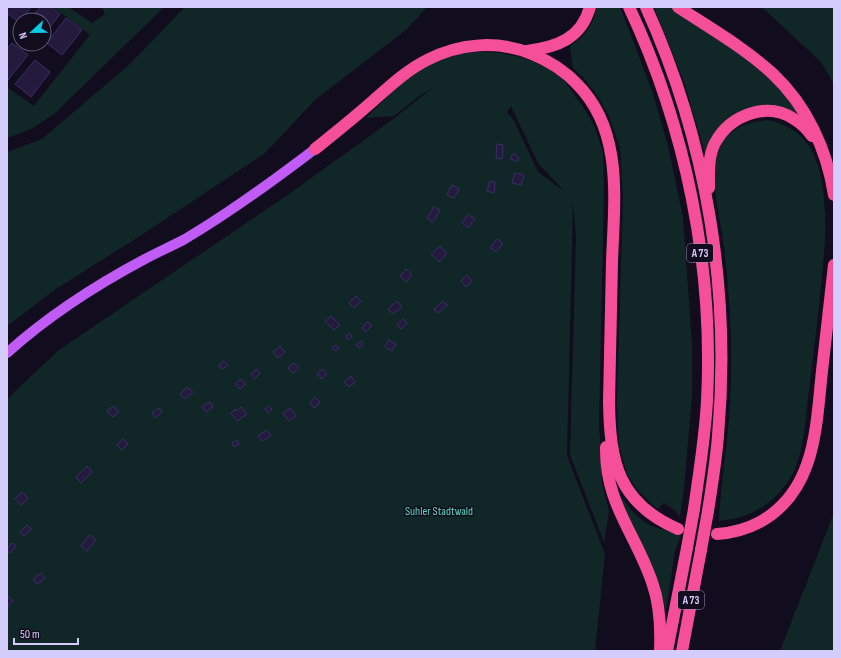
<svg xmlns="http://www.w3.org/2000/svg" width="841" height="658" font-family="'Sofia Sans Condensed',sans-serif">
	<rect width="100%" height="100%" fill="#110d1e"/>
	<!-- green -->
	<g fill="#112727" fill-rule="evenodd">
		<path d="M53 7H68L92 23 105 14 102 7H164L54 114 31 129 7 138V87L34 106 90 35Z"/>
		<path d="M185 7H427L407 29 315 100 264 154 143 234 56 289 7 326V152L42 139 129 65Z"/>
		<path d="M596 7H620L652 91 668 146 683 217 692 345V396L684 488 680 517 676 511 664 503 657 509 636 488 627 474 619 446 617 400 623 197 620 148 609 116 598 96 584 78 573 68 570 46C584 37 595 24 596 7Z"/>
		<path d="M654 7H672L683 16 727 41 779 86 807 125 748 112 706 157 685 84Z"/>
		<path d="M762 7H834V84L821 62Z"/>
		<path d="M483 52 501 53 525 58 547 68 563 79 583 107 594 125 603 152 604 192 599 423 602 484 609 511 604 542 570 455 576 238 573 203 567 456 605 554 595 651H7V399L59 350 289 194 392 120 434 87 418 97 394 116 366 118 407 77 433 62 454 55 467 53ZM511 106 538 163 565 192 538 172 513 119 507 112Z"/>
		<path d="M768 120C789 125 805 135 814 155 822 172 824 196 825 214 826 235 824 255 822 275 819 311 814 347 810 383 806 409 805 452 792 475 776 503 751 518 719 521 721 481 728 442 730 403 733 347 730 289 722 233 718 208 709 174 719 149 728 128 747 122 768 120Z"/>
		<path d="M613 483C622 498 632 515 648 524 658 530 671 530 681 535L675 551 666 611 655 573 625 511Z"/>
		<path d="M834 513V651H780Z"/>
	</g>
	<!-- building -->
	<g fill="#231a3e" stroke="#3b2e68">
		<path d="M7 7H31L19 22 7 13Z"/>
		<path d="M40 7H51L60 14 44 35V20H30Z"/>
		<path d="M66 18 82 30 62 55 47 43Z"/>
		<path d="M12 43 28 55 8 80 7 79V49Z"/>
		<path d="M35 60 50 72 31 97 15 84Z"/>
		<path d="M497 144 503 145 502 159 496 158Z"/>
		<path d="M514 153 519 158 516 162 510 158Z"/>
		<path d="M515 173 524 175 521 185 512 183Z"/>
		<path d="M490 181 495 183 494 193 487 191Z"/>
		<path d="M452 185 459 189 454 198 447 195Z"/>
		<path d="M434 207 440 210 433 222 427 218Z"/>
		<path d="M468 214 475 219 468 228 462 223Z"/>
		<path d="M497 239 503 243 496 252 490 248Z"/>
		<path d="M440 246 447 253 439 262 431 254Z"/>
		<path d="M406 269 412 275 406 282 400 276Z"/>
		<path d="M467 275 472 281 466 287 461 281Z"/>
		<path d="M356 296 361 301 354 308 349 303Z"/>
		<path d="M397 301 402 307 393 314 388 309Z"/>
		<path d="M443 301 447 305 438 313 434 309Z"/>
		<path d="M331 316 340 325 334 330 325 322Z"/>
		<path d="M403 319 407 323 401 329 397 324Z"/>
		<path d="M367 322 372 325 366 332 362 328Z"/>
		<path d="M349 333 352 336 348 340 346 337Z"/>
		<path d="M388 340 396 344 392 351 385 347Z"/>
		<path d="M361 341 363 344 359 348 356 345Z"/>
		<path d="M336 345 339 348 335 351 332 348Z"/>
		<path d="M280 346 285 352 278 358 273 352Z"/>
		<path d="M224 361 228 365 222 369 219 365Z"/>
		<path d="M294 363 299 368 293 373 288 368Z"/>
		<path d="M257 369 260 373 255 379 251 374Z"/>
		<path d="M322 369 327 374 322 379 317 374Z"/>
		<path d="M351 376 355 382 349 387 344 382Z"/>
		<path d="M241 379 246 384 240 389 235 384Z"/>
		<path d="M187 387 193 392 185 399 180 394Z"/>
		<path d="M315 397 320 402 314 408 310 403Z"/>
		<path d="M210 402 213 407 206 412 202 407Z"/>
		<path d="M113 406 119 412 113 417 107 411Z"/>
		<path d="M269 406 272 409 268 413 265 409Z"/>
		<path d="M241 407 247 414 237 421 231 413 235 409 236 411Z"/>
		<path d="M159 408 162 412 155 418 152 413Z"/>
		<path d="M290 408 296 416 289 421 283 413Z"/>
		<path d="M267 430 271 436 262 441 258 436Z"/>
		<path d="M123 439 128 444 122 450 117 445Z"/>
		<path d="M237 440 239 444 234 447 232 443Z"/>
		<path d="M87 466 92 472 81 483 76 477Z"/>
		<path d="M22 492 28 498 21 505 15 499Z"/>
		<path d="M27 525 31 529 24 536 20 532Z"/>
		<path d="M90 535 96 540 87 551 81 546Z"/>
		<path d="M12 543 16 546 10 553 7 549Z"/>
		<path d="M41 573 45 578 37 584 33 579Z"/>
		<path d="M8 596 13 601 7 607V598Z"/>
	</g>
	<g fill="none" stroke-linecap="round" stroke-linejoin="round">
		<!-- major -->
		<path stroke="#c05bf5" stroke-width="10" d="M7 353C48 316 96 285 145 259 158 252 172 246 185 239 231 212 273 181 315 149"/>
		<!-- highway -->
		<g stroke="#f54f99" stroke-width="12">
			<path d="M629 7C686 128 714 267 707 401 705 438 699 473 694 509"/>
			<path d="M646 7C707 141 731 290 718 436 716 461 712 486 708 511"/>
			<path d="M678 7C710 28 745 48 773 74 807 106 827 150 834 195"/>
			<path d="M527 51C557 47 581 39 590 7"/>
			<path d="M315 149C335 133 355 117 374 100 391 85 407 70 427 60 460 43 498 40 532 54 549 61 564 70 577 84 624 131 614 201 612 262 611 309 610 355 609 402 610 462 618 503 678 529"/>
			<path d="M709 188C709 173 708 156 715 143 730 115 767 101 794 119 801 123 807 129 812 136"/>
			<path d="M606 447C605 504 635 532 652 582 660 604 661 627 660 651"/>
			<path d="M717 534C732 533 747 529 760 522 816 491 816 427 822 371 826 336 830 300 834 265"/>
			<path d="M667 651 687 548"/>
			<path d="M682 651 701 550"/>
		</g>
		<!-- highway-bridge -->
		<g stroke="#f54f99" stroke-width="12">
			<path d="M687 548 694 509"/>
			<path d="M701 550 708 511"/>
		</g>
	</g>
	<g text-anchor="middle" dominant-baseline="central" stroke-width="3" stroke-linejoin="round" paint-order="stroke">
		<!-- shield labels -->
		<g fill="#110d1e" stroke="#9a93b9" stroke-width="1">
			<rect x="687" y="244" width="26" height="18" rx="3"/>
			<rect x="678" y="591" width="26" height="18" rx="3"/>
		</g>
		<g font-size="11" font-weight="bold" fill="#d4cdfc">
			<text x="700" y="253">A 73</text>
			<text x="691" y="600">A 73</text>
		</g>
		<!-- park labels -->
		<g font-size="12" fill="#5ed7bd" stroke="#110d1e">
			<text x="439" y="511">Suhler Stadtwald</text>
		</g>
	</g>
	<!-- border -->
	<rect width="841" height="658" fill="none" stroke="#d4cdfc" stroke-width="16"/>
	<!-- north arrow -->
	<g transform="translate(32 32) rotate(248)"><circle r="19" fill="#110d1e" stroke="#5f5a77"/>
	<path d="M0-3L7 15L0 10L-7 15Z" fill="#0dcbe8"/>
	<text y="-6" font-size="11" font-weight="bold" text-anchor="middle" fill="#d4cdfc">N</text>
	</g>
	<!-- scale -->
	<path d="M14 638v6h64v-6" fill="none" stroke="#d4cdfc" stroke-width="2"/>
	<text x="20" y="638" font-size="12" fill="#d4cdfc" stroke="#110d1e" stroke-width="3" paint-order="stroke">50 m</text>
</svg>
